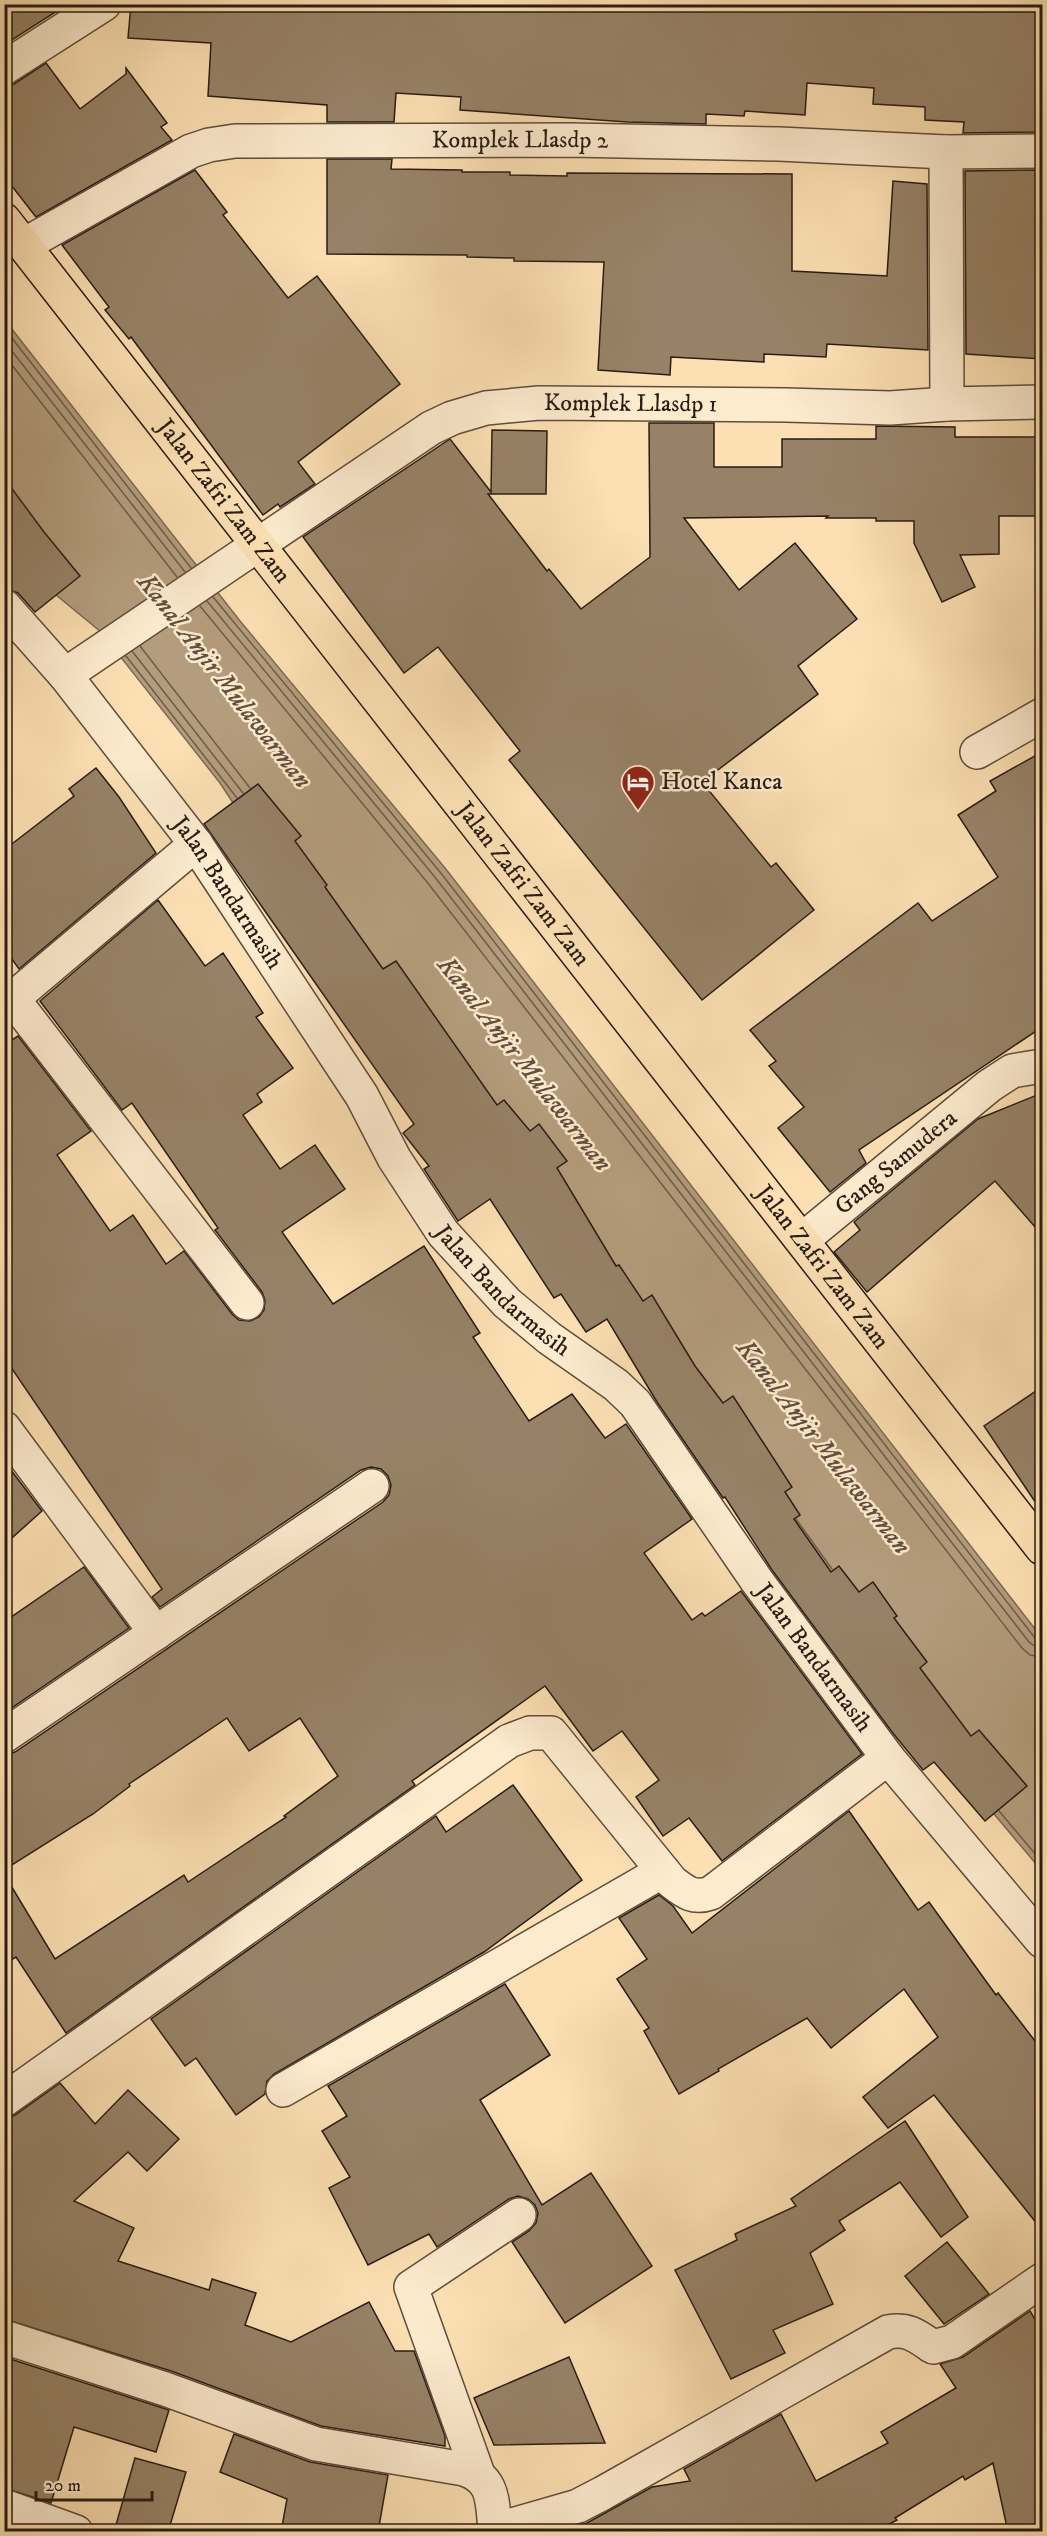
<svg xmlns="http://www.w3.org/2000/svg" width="1047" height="2536" font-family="'IM FELL DW Pica',serif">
	<rect width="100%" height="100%" fill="#fce0b3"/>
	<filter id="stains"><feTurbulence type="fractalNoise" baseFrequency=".00333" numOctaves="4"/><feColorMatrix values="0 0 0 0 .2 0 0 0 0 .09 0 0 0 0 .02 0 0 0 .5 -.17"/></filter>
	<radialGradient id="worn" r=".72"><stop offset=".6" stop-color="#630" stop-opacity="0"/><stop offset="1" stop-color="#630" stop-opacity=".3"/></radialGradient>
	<!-- water -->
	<path fill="#b49d7d" stroke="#7c6953" stroke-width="1.5" d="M4 319 240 621 445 868 1042 1638V1871L989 1808 615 1301 417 1082 220 783 101 632 5 553Z"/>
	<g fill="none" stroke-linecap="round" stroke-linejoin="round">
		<!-- shore -->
		<g stroke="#6e5c48" stroke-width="1.5">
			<path d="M4 328 191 568"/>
			<path d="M4 341 185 572"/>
			<path d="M4 355 177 577"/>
			<path d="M213 597 440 872 1035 1638 1042 1641"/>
			<path d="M207 601 434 876 1029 1642 1036 1647 1042 1648"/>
			<path d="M200 606 427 882 1022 1648 1030 1655 1042 1657"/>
			<path d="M140 646 250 788"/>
			<path d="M132 651 243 793"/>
			<path d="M126 656 237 798"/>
			<path d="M796 1519 832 1569"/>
			<path d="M999 1811 1042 1862"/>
		</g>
	</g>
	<!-- building -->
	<g fill="#978267" stroke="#291c14" stroke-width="1.5">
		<path d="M4 4H68L4 45Z"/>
		<path d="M131 4H305L349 7V4L405 7V4H1042V132L963 133 964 122 925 120V107L873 104 874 88 807 83 805 115 745 111 744 116 706 114V124L627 122 460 110 461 97 396 93 394 122H327V105L208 96 211 43 128 38Z"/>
		<path d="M46 63 80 109 126 74V68L167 123 161 127 172 140 36 217 4 176V87L14 84Z"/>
		<path d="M327 159H392L391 169 462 170V172H510V175L567 176V173L792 174V271L887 276 893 181 927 184 928 350 827 344 826 357 764 354V362L671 357 670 375 598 370 604 262 514 261V258L467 257V255L327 254Z"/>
		<path d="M195 170 227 212 223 215 288 298 317 276 400 384 298 462 315 484 280 507 278 504 263 515 131 337 129 339 105 310 109 307 62 245Z"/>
		<path d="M1042 170V359L966 354 965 171Z"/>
		<path d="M649 423H714V467H782V439H876V426L955 427V437H1042V516H999V554L960 555 975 587 942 602 914 543V521H876V518H826L828 516 684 518 739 590 795 543 857 619 798 666 818 694 702 782 771 867 776 863 814 910 702 1000 509 760 520 751 438 647 404 673 303 537 450 439 491 492 492 430 547 431 546 494H488L547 571 549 569 581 609 650 557Z"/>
		<path d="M4 478 44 532 80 576 35 612 18 593 4 588Z"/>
		<path d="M1042 752V1027L859 1150 866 1163 830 1192 778 1128 804 1107 769 1066 776 1061 750 1030 918 903 932 921 998 877 958 815 996 791 990 781Z"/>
		<path d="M96 768 119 797 156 853 19 969 4 948V850L74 796 69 789Z"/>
		<path d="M258 784 301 836 295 841 327 885 325 887 383 969 396 961 497 1105 504 1100 530 1131 539 1124 567 1161 557 1168 616 1266 619 1265 643 1301 652 1295 695 1366 723 1403 733 1396 792 1487 785 1492 800 1515 794 1519 831 1572 839 1566 859 1592 873 1582 897 1616 894 1618 927 1662 920 1668 971 1736 979 1730 1027 1786 985 1821 934 1762 923 1770 892 1732 772 1570 725 1497 723 1498 657 1402 607 1319 586 1332 561 1294 554 1298 490 1199 458 1221 424 1169 429 1166 403 1133 414 1124 204 824Z"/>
		<path d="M158 900 205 966 223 953 263 1013 256 1017 293 1068 257 1094 262 1102 243 1115 280 1169 315 1145 345 1189 282 1232 333 1304 424 1246 480 1333 473 1337 529 1421 572 1394 605 1438 626 1424 692 1519 644 1553 692 1620 702 1613 705 1616 741 1591 862 1754 722 1861 689 1818 663 1836 636 1797 659 1780 622 1731 593 1751 545 1686 412 1781 415 1785 66 2033 16 1957 4 1964V1874L55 1959 184 1875 188 1882 286 1817 284 1816 338 1776 300 1718 249 1751 227 1718 129 1784 130 1786 93 1814 4 1870V1755L15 1752 383 1502 389 1495 391 1485 388 1476 381 1469 371 1467 361 1470 160 1607 152 1597 162 1589 4 1357V1045L18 1036 91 1131 57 1155 110 1231 133 1215 166 1264 184 1251 232 1314 239 1320 250 1321 259 1317 264 1310 265 1300 262 1292 215 1230 218 1228 132 1103 122 1110 40 1001Z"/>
		<path d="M1042 1093V1235L995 1181 867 1292 834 1252 860 1230 854 1222 978 1119Z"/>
		<path d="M1042 1387V1512L984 1426Z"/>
		<path d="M4 1461 42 1511 4 1545Z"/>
		<path d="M84 1567 129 1628 4 1713V1622Z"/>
		<path d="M513 1785 582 1880 484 1952 274 2074 267 2081 265 2094 236 2115 196 2058 185 2066 151 2019 436 1816 446 1832Z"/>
		<path d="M849 1811 918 1910 929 1902 996 1995 998 1993 1042 2050V2230L934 2095 888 2128 863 2097 938 2037 904 1989 831 2048 807 2018 718 2069 719 2071 679 2094 644 2031 649 2028 617 1979 647 1959 619 1918 659 1895 673 1906 692 1933Z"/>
		<path d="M505 1984 550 2055 480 2100 542 2205 591 2173 652 2266 565 2323 512 2242 529 2231 536 2223 538 2213 535 2205 528 2199 518 2196 509 2199 437 2247 429 2234 368 2265 329 2188 350 2177 322 2131 347 2116 328 2086Z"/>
		<path d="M60 2083 95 2124 128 2090 179 2139 147 2171 128 2152 74 2201 134 2228 118 2261 209 2290 212 2279 256 2293 245 2325 291 2342 369 2302 395 2351H414L445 2436V2446L321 2426 171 2371 4 2319V2119L15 2115Z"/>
		<path d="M905 2121 968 2217 941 2237 900 2182 839 2221 845 2230 810 2253 833 2304 773 2330 785 2353 731 2379 675 2270 737 2240 735 2234 796 2206 791 2199Z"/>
		<path d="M947 2242 989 2294 944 2324 905 2276Z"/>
		<path d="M1030 2311 1042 2331V2532H1008L993 2463 965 2480 963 2476 895 2518 897 2520 874 2532H574L573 2527 587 2523 652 2487 690 2481 684 2469 781 2414 816 2481 888 2443 881 2432 956 2388 940 2364 963 2357Z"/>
		<path d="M4 2357 169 2410 156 2452 74 2427 51 2503 4 2488Z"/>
		<path d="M569 2357 605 2443 494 2445 474 2398Z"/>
		<path d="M234 2434 310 2462 388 2475 378 2532H281L287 2499 220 2472Z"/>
		<path d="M135 2458 186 2472 168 2532H114Z"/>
	</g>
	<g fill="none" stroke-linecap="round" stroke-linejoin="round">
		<defs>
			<g id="minor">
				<path d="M4 68 104 4"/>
				<path d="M946 152 947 404"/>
				<path id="s1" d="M24 245 191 151 209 145 235 141 570 140 779 144 946 152 1042 151"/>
				<path id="s2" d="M4 606 65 675 196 844 362 1096 394 1158 443 1233 507 1303 549 1338 616 1385 635 1403 757 1581 888 1758 1042 1941"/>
				<path id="s3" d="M65 675 431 428 452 418 486 408 539 403 786 405 890 408 947 404 1042 402"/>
				<path d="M977 752 1042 715"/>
				<path d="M13 999 247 1303"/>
				<path d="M4 1006 196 844"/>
				<path id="s4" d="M802 1240 989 1086 1012 1071 1042 1066"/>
				<path d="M4 1428 156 1633"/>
				<path d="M4 1736 372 1486"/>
				<path d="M283 2090 663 1871"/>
				<path d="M4 2100 509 1741 530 1733H551L672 1882C686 1893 694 1899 711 1893L888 1758"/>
				<path d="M4 2337 165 2389 316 2444 464 2469C495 2479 492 2502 495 2530L578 2506 603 2493 888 2332C908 2328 917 2336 933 2347L952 2342 1042 2280"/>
				<path d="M478 2474 411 2287 519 2215"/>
				<path d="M4 2506 76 2532"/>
			</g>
			<g id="major">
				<path id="s5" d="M4 220 1042 1548"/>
			</g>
		</defs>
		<!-- minor casing -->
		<use href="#minor" stroke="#5e4d3c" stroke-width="36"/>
		<!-- major casing -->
		<use href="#major" stroke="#291c14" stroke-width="36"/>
		<!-- minor -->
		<use href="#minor" stroke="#fdebce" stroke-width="33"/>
		<!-- major -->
		<use href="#major" stroke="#fce0b3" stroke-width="33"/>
	</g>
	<!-- icons -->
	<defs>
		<symbol id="hotel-pin" viewBox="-11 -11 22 30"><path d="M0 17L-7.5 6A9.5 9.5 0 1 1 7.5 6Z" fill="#8f2418" stroke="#fdebce"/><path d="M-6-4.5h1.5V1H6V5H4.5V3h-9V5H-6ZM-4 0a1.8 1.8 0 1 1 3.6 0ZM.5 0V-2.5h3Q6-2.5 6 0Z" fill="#fff"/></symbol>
	</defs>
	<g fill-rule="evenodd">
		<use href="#hotel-pin" x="619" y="763" width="38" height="52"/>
	</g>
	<g text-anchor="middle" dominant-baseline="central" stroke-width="5" stroke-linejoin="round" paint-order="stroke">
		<!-- street labels -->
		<g font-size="24" fill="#291c14" stroke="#fdebce">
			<text stroke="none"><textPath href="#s1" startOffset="522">Komplek Llasdp 2</textPath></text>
			<text stroke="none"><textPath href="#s3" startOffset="645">Komplek Llasdp 1</textPath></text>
			<text stroke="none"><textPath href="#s5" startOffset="357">Jalan Zafri Zam Zam</textPath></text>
			<text stroke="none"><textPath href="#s5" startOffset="843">Jalan Zafri Zam Zam</textPath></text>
			<text stroke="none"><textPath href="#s2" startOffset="364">Jalan Bandarmasih</textPath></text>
			<text stroke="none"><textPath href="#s4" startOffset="122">Gang Samudera</textPath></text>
			<text stroke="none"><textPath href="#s5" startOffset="1329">Jalan Zafri Zam Zam</textPath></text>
			<text stroke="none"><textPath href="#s2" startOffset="850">Jalan Bandarmasih</textPath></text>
			<text stroke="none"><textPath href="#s2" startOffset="1336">Jalan Bandarmasih</textPath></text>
		</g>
		<!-- poi labels -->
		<g font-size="24" fill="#291c14" stroke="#fdebce" text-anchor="start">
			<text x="661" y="782">Hotel Kanca</text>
		</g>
		<!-- water labels -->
		<g font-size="26" font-style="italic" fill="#61503e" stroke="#fdebce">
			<text transform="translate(224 681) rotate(52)">Kanal Anjir Mulawarman</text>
			<text transform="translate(524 1064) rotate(52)">Kanal Anjir Mulawarman</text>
			<text transform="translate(823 1447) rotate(52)">Kanal Anjir Mulawarman</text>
		</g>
	</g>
	<!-- margin -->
	<rect width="1047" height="2536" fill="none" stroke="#fce0b3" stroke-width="24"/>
	<rect x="6" y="6" width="1035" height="2524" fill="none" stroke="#291c14" stroke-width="3"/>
	<rect x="12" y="12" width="1023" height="2512" fill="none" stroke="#291c14" stroke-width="1.5"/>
	<!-- scale -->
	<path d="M36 2491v9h116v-9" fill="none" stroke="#291c14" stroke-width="3"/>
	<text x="45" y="2491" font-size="18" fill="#291c14" stroke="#fdebce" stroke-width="4.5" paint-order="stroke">20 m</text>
	<rect width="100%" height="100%" filter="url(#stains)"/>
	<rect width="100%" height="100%" fill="url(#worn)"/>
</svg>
